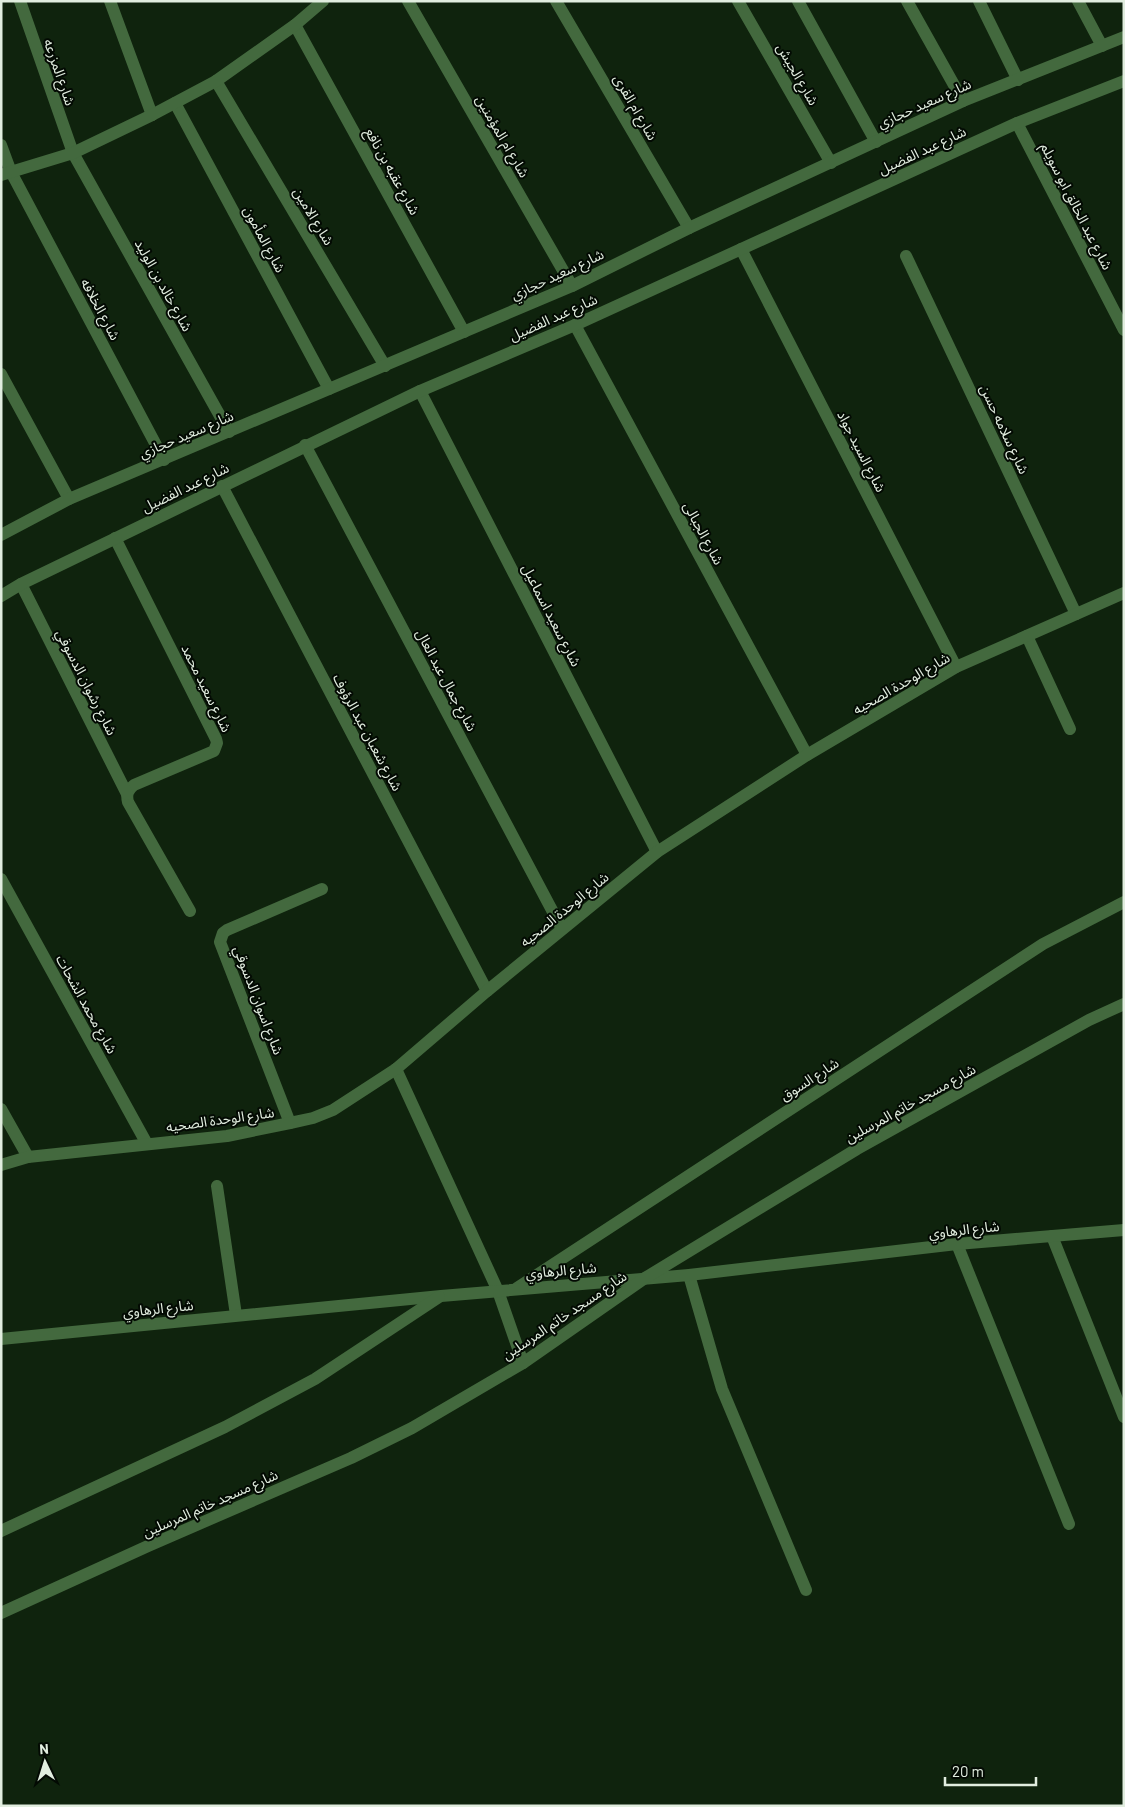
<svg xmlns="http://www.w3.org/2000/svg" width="1125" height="1807" font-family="Barlow,'Noto Sans Arabic',sans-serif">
	<rect width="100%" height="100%" fill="#0f230d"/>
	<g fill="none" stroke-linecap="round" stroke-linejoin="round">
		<!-- minor -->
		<g stroke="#43693e" stroke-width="12">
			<path d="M20 1 73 153 229 432"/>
			<path d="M110 1 152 115"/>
			<path d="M408 1 572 286"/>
			<path d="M556 1 689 228"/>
			<path d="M738 1 831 163"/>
			<path d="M798 1 876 142"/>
			<path d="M907 1 963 101"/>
			<path d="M979 1 1018 80"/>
			<path d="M1078 1 1102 46"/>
			<path d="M295 25 464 332"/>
			<path d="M216 81 385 366"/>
			<path d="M175 103 329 389"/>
			<path d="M1017 123 1124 330"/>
			<path d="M1 145 11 172 164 460"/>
			<path d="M1 175 73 153 152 115 216 81 295 25 323 1"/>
			<path d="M741 249 956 667"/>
			<path d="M906 256 1076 614"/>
			<path d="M575 325 807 755"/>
			<path d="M1 374 69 499"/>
			<path d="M420 391 657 852"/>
			<path d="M305 445 562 929"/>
			<path d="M222 486 487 991"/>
			<path d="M1 535 69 499 572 286 689 228 963 101 1124 37"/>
			<path d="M115 538 216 739 217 743 214 751 134 785C128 790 126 794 128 802L190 911"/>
			<path d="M21 584 127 794"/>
			<path d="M1 596 21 584 420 391 575 325 1017 123 1124 81"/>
			<path d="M1027 636 1070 729"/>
			<path d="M1 879 147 1144"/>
			<path d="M396 1069 498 1291 523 1363"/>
			<path d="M1 1109 28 1157"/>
			<path d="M290 1123 220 942 223 933 227 930 322 889"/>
			<path d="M1 1165 28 1157 227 1136 290 1123 313 1118 333 1110 396 1069 487 991 657 852 807 755 956 667 1124 593"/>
			<path d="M217 1186 236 1315"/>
			<path d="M1052 1236 1124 1417"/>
			<path d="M957 1244 1069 1524"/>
			<path d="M689 1275 722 1389 806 1590"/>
			<path d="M517 1288 1043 944 1124 902"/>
			<path d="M1 1339 441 1296 689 1275 957 1244 1124 1230"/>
			<path d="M1 1531 225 1427 315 1379 439 1297"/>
			<path d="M1 1613 148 1546 351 1458 412 1428 523 1363 645 1278 857 1149 1089 1020 1124 1004"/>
		</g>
	</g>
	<g text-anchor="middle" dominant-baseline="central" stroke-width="4" stroke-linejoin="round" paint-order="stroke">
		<!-- street labels -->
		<g font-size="14" fill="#e1eddf" stroke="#030a03">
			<text transform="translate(60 72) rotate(71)">شارع المزرعه</text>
			<text transform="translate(798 74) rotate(60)">شارع الجيش</text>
			<text transform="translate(924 103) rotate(-24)">شارع سعيد حجازي</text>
			<text transform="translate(636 107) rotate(60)">شارع ام القرى</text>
			<text transform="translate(503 136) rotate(60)">شارع ام المؤمنين</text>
			<text transform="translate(922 150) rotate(-25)">شارع عبد الفضيل</text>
			<text transform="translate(393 171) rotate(61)">شارع عقبه بن نافع</text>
			<text transform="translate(1077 206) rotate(63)">شارع عبد الخالق ابو سويلم</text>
			<text transform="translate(314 216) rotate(59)">شارع الامين</text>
			<text transform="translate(265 239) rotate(62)">شارع المأمون</text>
			<text transform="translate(557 274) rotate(-25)">شارع سعيد حجازي</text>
			<text transform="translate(164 285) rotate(61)">شارع خالد بن الوليد</text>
			<text transform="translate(101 309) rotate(62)">شارع الخلافه</text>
			<text transform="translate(553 317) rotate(-24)">شارع عبد الفضيل</text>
			<text transform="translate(1005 429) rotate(65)">شارع سلامه حسن</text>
			<text transform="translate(186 434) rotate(-23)">شارع سعيد حجازي</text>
			<text transform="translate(862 451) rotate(63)">شارع السيد جواد</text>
			<text transform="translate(185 487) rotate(-26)">شارع عبد الفضيل</text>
			<text transform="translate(704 533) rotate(62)">شارع الجبالى</text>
			<text transform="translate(552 615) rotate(63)">شارع سعيد اسماعيل</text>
			<text transform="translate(447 680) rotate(62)">شارع جمال عبد العال</text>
			<text transform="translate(87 682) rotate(63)">شارع رشوان الدسوقي</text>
			<text transform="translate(901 683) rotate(-30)">شارع الوحدة الصحيه</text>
			<text transform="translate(207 688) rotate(64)">شارع سعيد محمد</text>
			<text transform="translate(368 732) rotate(62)">شارع شعبان عبد الرؤوف</text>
			<text transform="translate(564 909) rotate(-39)">شارع الوحدة الصحيه</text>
			<text transform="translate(259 1000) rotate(69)">شارع اسوان الدسوقي</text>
			<text transform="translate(87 1004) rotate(61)">شارع محمد الشحات</text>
			<text transform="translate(809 1079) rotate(-33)">شارع السوق</text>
			<text transform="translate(910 1103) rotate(-29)">شارع مسجد خاتم المرسلين</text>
			<text transform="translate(220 1119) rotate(-8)">شارع الوحدة الصحيه</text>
			<text transform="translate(964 1229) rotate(-6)">شارع الرهاوي</text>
			<text transform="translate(561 1270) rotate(-5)">شارع الرهاوي</text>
			<text transform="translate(158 1308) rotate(-6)">شارع الرهاوي</text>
			<text transform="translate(564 1315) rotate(-34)">شارع مسجد خاتم المرسلين</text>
			<text transform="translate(210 1503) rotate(-24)">شارع مسجد خاتم المرسلين</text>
		</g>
	</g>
	<!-- border -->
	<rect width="1125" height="1807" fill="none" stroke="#e1eddf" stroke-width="5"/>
	<!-- north arrow -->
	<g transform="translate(45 1762) rotate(356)" stroke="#030a03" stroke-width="4" paint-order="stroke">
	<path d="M0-4L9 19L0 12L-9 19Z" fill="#e1eddf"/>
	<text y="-8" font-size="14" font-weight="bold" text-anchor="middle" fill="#e1eddf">N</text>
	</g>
	<!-- scale -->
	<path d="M945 1777v8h91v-8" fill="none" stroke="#e1eddf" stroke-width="2.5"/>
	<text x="952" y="1777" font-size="15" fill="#e1eddf" stroke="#030a03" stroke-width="4" paint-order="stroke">20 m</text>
</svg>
